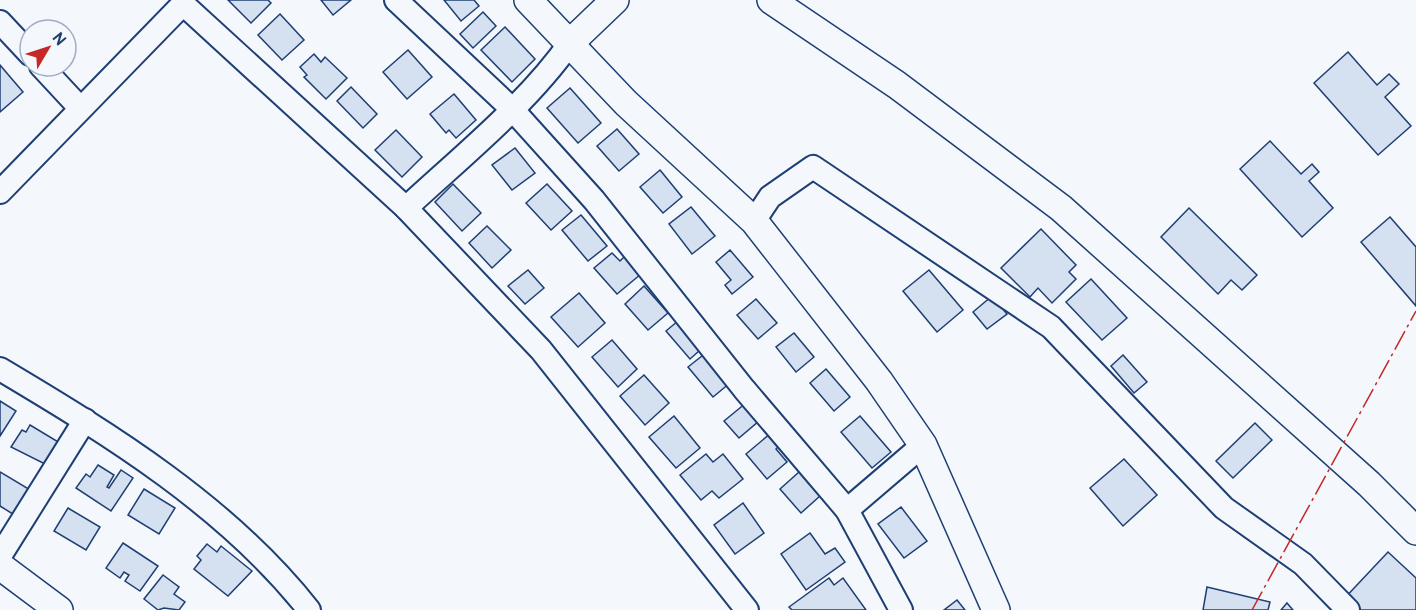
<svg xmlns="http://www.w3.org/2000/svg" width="1416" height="610" font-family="Overpass,sans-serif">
	<rect width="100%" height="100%" fill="#f4f7fb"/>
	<!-- building -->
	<g fill="#d5e0f0" stroke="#1d3f73" stroke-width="1.5">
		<path d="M228 0H268L271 3 251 23Z"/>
		<path d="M321 0H351L333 15Z"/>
		<path d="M444 0H474L479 6 461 21Z"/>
		<path d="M483 12 496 26 473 48 460 34Z"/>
		<path d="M280 14 304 40 282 60 258 35Z"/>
		<path d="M505 27 535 59 512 82 481 50Z"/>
		<path d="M408 50 432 77 407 99 383 72Z"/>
		<path d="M1348 52 1377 85 1389 74 1399 84 1385 97 1411 126 1378 155 1314 83Z"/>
		<path d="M314 54 321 62 325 57 347 78 326 99 304 77 307 75 300 67Z"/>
		<path d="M0 65 23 92 0 112Z"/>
		<path d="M351 87 377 114 363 128 337 101Z"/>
		<path d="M570 88 601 123 578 143 547 108Z"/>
		<path d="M454 94 476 120 456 138 449 130 446 133 430 114Z"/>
		<path d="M617 129 639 154 619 171 597 146Z"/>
		<path d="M396 130 422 157 402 177 375 150Z"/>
		<path d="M1270 141 1301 174 1312 164 1319 172 1309 181 1333 208 1302 237 1240 169Z"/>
		<path d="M515 148 535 173 512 190 492 165Z"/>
		<path d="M660 170 682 197 663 213 640 187Z"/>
		<path d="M453 184 481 213 462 231 435 202Z"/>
		<path d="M547 184 572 211 551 230 526 203Z"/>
		<path d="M691 207 715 236 692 254 669 224Z"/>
		<path d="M1189 208 1257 275 1242 290 1231 280 1218 294 1161 237Z"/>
		<path d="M581 215 607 246 588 261 562 230Z"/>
		<path d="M1390 217 1416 247V306L1361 242Z"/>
		<path d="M487 226 511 250 492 268 469 243Z"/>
		<path d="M1041 229 1076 265 1069 272 1076 279 1052 303 1038 288 1030 297 1001 268Z"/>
		<path d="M730 250 753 277 732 294 725 285 731 280 716 262Z"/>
		<path d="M612 253 620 261 625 256 641 274 617 294 594 268Z"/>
		<path d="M528 270 544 288 525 304 508 286Z"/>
		<path d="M929 270 963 310 937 332 903 291Z"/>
		<path d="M1091 279 1127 318 1102 340 1066 302Z"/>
		<path d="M644 286 668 313 648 330 625 304Z"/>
		<path d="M579 293 605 323 578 347 551 317Z"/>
		<path d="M992 296 1007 314 987 329 973 312Z"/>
		<path d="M756 299 777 323 758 339 737 315Z"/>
		<path d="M685 315 708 343 690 359 666 331Z"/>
		<path d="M794 333 814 357 796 372 776 347Z"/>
		<path d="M612 340 637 369 618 387 592 357Z"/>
		<path d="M712 348 736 378 713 397 688 367Z"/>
		<path d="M1123 355 1147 382 1134 393 1111 366Z"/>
		<path d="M826 369 850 397 834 411 810 383Z"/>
		<path d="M644 375 669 403 645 425 620 396Z"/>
		<path d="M752 398 766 415 739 438 724 421Z"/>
		<path d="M0 401 16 411 0 436Z"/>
		<path d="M674 416 700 448 676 468 649 437Z"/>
		<path d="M860 416 891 452 872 468 841 432Z"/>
		<path d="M1255 423 1272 440 1233 478 1216 461Z"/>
		<path d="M30 425 60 443 47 465 11 447 22 430 26 432Z"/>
		<path d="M771 433 781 444 776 449 787 462 767 479 746 454Z"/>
		<path d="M706 454 713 462 723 454 743 479 719 498 712 491 701 500 680 475Z"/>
		<path d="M1124 459 1157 495 1123 526 1090 488Z"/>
		<path d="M98 465 114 475 107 487 109 488 121 470 133 478 111 511 76 488 86 474 90 477Z"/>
		<path d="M0 472 32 491 16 516 0 506Z"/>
		<path d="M799 472 820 496 801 513 780 489Z"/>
		<path d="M144 489 175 508 159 534 128 515Z"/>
		<path d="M743 503 764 533 735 554 714 525Z"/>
		<path d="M901 507 927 541 904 558 878 524Z"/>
		<path d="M68 508 100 527 86 550 54 531Z"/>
		<path d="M810 533 825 554 835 548 845 562 806 590 781 554Z"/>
		<path d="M123 543 158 566 140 591 125 581 129 575 124 572 120 578 106 568Z"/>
		<path d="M207 544 217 552 221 546 252 571 228 596 194 569 201 560 197 556Z"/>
		<path d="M1388 552 1416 578V610H1350L1341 602Z"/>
		<path d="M163 575 179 587 174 594 185 602 179 610 164 608 158 610 144 599Z"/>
		<path d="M829 578 834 585 843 578 866 610H792L789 607Z"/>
		<path d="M1207 587 1270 602 1268 610H1203Z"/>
		<path d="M957 600 965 610H944Z"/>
		<path d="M1287 603 1293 610H1281Z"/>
	</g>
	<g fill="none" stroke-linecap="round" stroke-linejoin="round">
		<defs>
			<g id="minor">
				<path d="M396 0 512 109 594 200 744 389 847 510 901 610"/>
				<path d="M0 22 30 54"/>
				<path d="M41 66 80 108"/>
				<path d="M0 192 183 4 406 208 541 350 747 610"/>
				<path d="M406 208C461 157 527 104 570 43"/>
				<path d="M754 221 770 197 813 167 1051 327 1224 508 1303 564 1348 610"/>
				<path d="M0 369C111 435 228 507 309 610"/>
				<path d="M847 510 923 445"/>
				<path d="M0 556 85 420"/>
			</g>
			<g id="tertiary">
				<path d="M528 0 626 103 754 221 879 381 923 445 996 610"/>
				<path d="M771 0 897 85 1061 208 1369 484 1416 531"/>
				<path d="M570 43 615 0"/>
				<path d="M0 566 59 610"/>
			</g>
		</defs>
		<!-- minor casing -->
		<use href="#minor" stroke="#1d3f73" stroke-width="26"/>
		<!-- tertiary casing -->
		<use href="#tertiary" stroke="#1d3f73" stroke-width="30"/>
		<!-- minor -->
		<use href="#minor" stroke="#f4f7fb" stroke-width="22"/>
		<!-- tertiary -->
		<use href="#tertiary" stroke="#f4f7fb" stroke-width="27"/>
		<!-- power -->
		<path stroke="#c62828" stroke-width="1.5" stroke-dasharray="21 4.5 3 4.5" stroke-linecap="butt" d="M1252 610 1416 311"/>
	</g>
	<!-- north arrow -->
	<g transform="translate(48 48) rotate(51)"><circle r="28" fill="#f4f7fb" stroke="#9eadc5" stroke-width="1.5"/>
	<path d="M0-4.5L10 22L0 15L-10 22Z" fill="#c62828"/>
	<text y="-9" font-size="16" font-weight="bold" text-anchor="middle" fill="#1d3f73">N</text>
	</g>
</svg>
